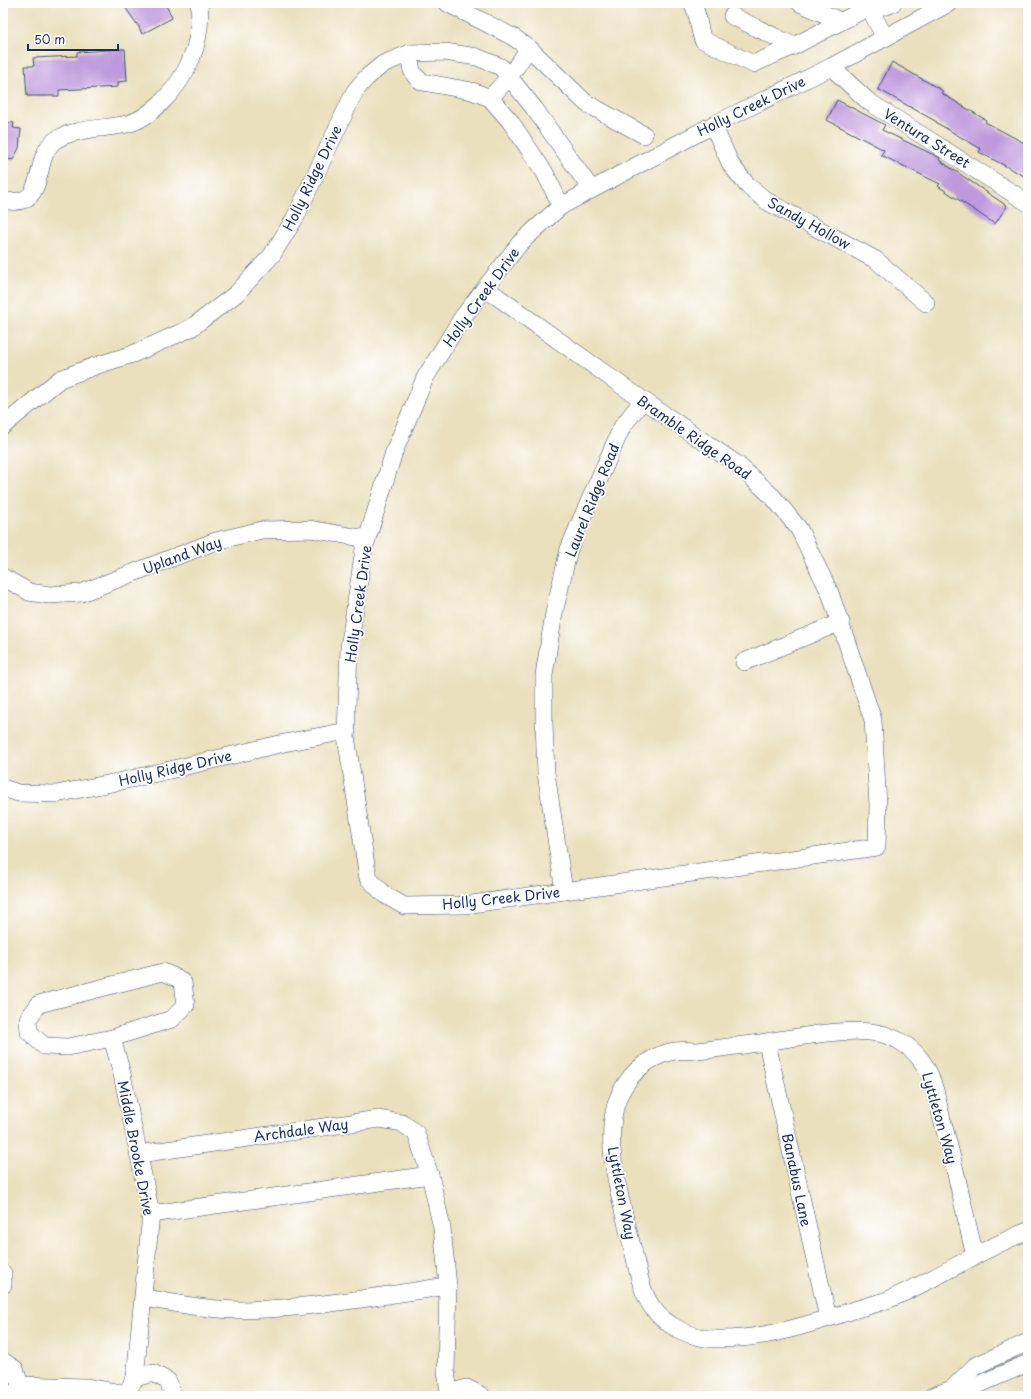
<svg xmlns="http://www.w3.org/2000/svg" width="1031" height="1399" font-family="'Playpen Sans',sans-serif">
	<rect width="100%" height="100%" fill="#fff"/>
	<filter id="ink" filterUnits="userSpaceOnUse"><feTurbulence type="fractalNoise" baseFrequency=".025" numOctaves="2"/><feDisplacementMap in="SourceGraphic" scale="8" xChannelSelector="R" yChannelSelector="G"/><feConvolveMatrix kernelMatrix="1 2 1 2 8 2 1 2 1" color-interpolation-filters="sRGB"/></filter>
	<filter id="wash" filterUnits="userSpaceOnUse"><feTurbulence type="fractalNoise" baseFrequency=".012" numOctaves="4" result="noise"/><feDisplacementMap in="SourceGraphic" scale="16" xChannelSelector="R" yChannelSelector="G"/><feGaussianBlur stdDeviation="0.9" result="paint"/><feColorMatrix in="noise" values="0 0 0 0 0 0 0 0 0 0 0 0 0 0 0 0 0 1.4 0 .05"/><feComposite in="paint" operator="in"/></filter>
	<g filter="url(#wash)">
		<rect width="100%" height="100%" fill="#eae0bd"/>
		<g id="blocks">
			<!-- building -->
			<g fill="#be99dd">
				<path d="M122 3H165L172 18 142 34 139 27Z"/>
				<path d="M125 49 127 81 118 82V87L59 90V96H27L25 66H34L33 58 77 56V52Z"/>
				<path d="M892 62 943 91 941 93 986 120 985 122 1028 145V178L979 152 981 149 937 123V122L878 89Z"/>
				<path d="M837 100 885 125 882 130 934 155 940 158 939 160 1007 206 995 224 938 186 940 184 881 155 884 150 827 120Z"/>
				<path d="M3 122 14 123 13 128 21 129 19 148 13 160 3 158Z"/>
			</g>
		</g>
	</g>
	<g filter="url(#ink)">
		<use href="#blocks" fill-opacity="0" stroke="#3a4a6c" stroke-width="1"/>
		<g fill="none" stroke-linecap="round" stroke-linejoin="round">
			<defs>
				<g id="minor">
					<path d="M447 3 513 37 529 48 586 103 644 135"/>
					<path d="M692 3C699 13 698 28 703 40L753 64 794 46"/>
					<path d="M800 3 840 21"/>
					<path d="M867 3 885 38"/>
					<path d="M732 16 794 46 869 7 887 6 893 3"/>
					<path d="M410 53C411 67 410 75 423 82L472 91 490 98 510 121 545 173 561 206"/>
					<path d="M831 67 868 101 1028 203"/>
					<path d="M490 98 510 76 529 48"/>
					<path d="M713 125 731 165 748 186 768 202 876 260 926 303"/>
					<path d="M3 200C48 211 32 160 53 142 70 128 106 129 127 124 140 121 150 113 160 104 188 77 203 42 199 3"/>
					<path d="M485 288 621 385 738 465 773 497 799 529 830 593 873 720 878 805 877 847 465 905 404 906 385 895 368 878 346 736 349 648 364 549 394 452 425 378 462 318 520 243 561 206 713 125 831 67 949 3"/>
					<path d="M3 426 60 379 95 366 133 354 191 328 236 294 272 255 295 218 355 91 366 78 383 64 410 53 445 52 477 57 501 67 534 108 591 189"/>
					<path d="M3 577 29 592 49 595 81 593 216 541 262 530 310 529 367 539"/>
					<path d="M744 662 841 622"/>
					<path d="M3 788 18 793 56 794 127 780 284 743 347 731"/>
					<path d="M564 891 546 773 544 723V675L554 613 569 549 581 520 622 427 643 400"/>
					<path d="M112 1038 68 1047 44 1046 29 1032 28 1019 39 1004 163 972 177 978 183 983 186 1005 172 1019 112 1038 122 1074 151 1214 135 1378"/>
					<path d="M767 1043 828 1318"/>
					<path d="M139 1154 379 1119 402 1123 416 1133 430 1175 442 1228 448 1286 446 1371 449 1393"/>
					<path d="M151 1214 430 1175"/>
					<path d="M975 1256C964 1211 955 1165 942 1120 937 1100 934 1077 921 1060 911 1046 894 1036 877 1033 843 1026 781 1041 744 1045 729 1047 713 1049 698 1051 690 1051 682 1050 675 1051 656 1054 638 1066 627 1082 595 1125 621 1199 632 1246 637 1265 640 1290 652 1307 666 1327 693 1339 717 1339 762 1340 806 1325 848 1312 862 1307 878 1304 892 1298 939 1278 981 1249 1028 1231"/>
					<path d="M3 1273V1285"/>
					<path d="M144 1298C175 1303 208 1310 240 1310 310 1309 380 1296 448 1286"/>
					<path d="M3 1361 15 1369 20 1385 14 1396"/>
					<path d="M20 1385 85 1387 127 1394"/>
					<path d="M130 1387 135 1378 153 1373 168 1381 173 1396"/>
					<path d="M952 1389 975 1366 1028 1342"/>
					<path d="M447 1396 449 1393 467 1388 482 1396"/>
					<path d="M933 1396 952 1389 973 1387 1028 1363"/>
				</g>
			</defs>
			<!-- minor casing -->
			<use href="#minor" stroke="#3a4a6c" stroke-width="18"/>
			<!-- minor -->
			<use href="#minor" stroke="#fff" stroke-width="17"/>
		</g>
	</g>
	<g text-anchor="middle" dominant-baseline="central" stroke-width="3.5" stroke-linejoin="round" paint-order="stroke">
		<!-- street labels -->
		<g font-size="14" fill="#1b2f5e" stroke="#fff">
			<text transform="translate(751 106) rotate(-26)">Holly Creek Drive</text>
			<text transform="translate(927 138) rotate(32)">Ventura Street</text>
			<text transform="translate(312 178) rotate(-64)">Holly Ridge Drive</text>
			<text transform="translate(809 223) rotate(29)">Sandy Hollow</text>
			<text transform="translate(481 297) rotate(-54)">Holly Creek Drive</text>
			<text transform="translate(694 437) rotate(35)">Bramble Ridge Road</text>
			<text transform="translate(592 500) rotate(-68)">Laurel Ridge Road</text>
			<text transform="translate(182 555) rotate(-20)">Upland Way</text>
			<text transform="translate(358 604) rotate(-82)">Holly Creek Drive</text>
			<text transform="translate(175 768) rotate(-13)">Holly Ridge Drive</text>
			<text transform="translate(501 898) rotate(-6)">Holly Creek Drive</text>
			<text transform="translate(940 1118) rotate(74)">Lyttleton Way</text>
			<text transform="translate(301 1130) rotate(-8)">Archdale Way</text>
			<text transform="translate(136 1148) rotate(79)">Middle Brooke Drive</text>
			<text transform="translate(797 1180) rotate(78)">Banabus Lane</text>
			<text transform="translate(622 1193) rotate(79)">Lyttleton Way</text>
		</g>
	</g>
	<!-- margin -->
	<rect width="1031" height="1399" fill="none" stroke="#fff" stroke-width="16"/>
	<!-- scale -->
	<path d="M28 44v6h90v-6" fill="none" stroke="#1b2f5e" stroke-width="2"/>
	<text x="34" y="44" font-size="12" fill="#1b2f5e" stroke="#ffffff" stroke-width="3" paint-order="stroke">50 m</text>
</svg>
